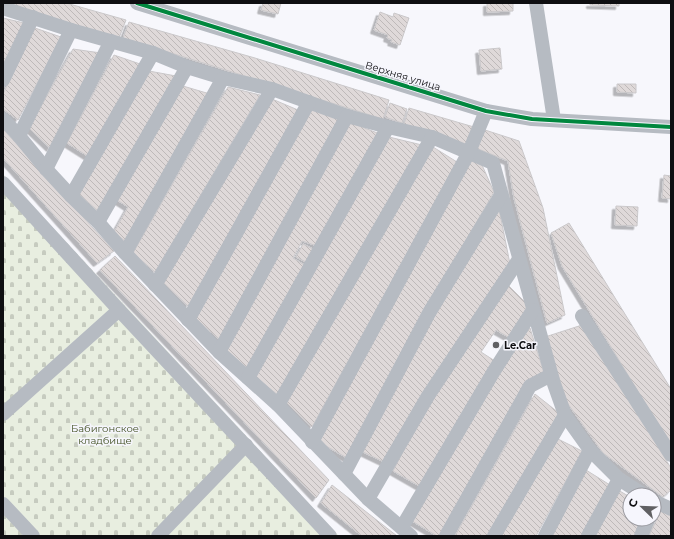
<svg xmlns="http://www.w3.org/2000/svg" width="674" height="539" font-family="Montserrat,sans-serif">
	<defs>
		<pattern id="cemetery-stones" width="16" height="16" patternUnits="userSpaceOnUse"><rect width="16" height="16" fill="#e8eee0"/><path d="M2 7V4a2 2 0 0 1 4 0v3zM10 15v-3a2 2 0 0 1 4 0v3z" fill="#c6cbbf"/></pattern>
		<pattern id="building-back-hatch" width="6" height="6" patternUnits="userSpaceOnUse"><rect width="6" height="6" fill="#dfd9d9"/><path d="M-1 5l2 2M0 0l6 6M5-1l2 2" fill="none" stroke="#beb9b9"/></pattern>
		<filter id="shadow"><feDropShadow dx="-3.5" dy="3.5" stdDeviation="0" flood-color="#0004"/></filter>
	</defs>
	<rect width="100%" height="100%" fill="#f7f7fc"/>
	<!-- cemetery -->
	<path fill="url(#cemetery-stones)" d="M3 174 339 536H3Z"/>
	<!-- building -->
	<g fill="url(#building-back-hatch)" stroke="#cac8ca" filter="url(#shadow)">
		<path d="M3 3H66L126 20 119 38Z"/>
		<path d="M263 3H281L278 14 261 10Z"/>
		<path d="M487 3H513V11L487 12Z"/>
		<path d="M590 3H619V6L590 5Z"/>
		<path d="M380 12 393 17 394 13 409 18 400 45 391 42 392 40 387 38 388 35 374 30Z"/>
		<path d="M3 18 24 23 3 67Z"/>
		<path d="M129 22 255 58 389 100 383 119 123 38Z"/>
		<path d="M35 28 61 37 18 120 3 109V94Z"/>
		<path d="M500 48 502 69 481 71 479 50Z"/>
		<path d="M73 49 101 53 50 148 29 128Z"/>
		<path d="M114 55 143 65 89 157 67 143Z"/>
		<path d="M149 71 176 76 98 211 79 194Z"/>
		<path d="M617 84H636V93L617 92Z"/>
		<path d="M183 86 210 94 126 242 114 232 128 207 117 200Z"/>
		<path d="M228 87 260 95 155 272 133 253Z"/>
		<path d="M272 99 298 110 188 306 164 283Z"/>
		<path d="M390 103 407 109 402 123 385 117Z"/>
		<path d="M311 107 341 120 220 340 193 316Z"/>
		<path d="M409 108 474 127 466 145 404 124Z"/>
		<path d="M349 122 380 134 317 246 302 241 293 258 306 266 246 372 224 349Z"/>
		<path d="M3 129 114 251 97 263 3 158Z"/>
		<path d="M485 130 519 141 543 208 565 315 547 323 514 198 508 161 476 148Z"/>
		<path d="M389 137 422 145 278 395 254 376Z"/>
		<path d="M433 147 457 162 312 427 286 402Z"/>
		<path d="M472 160 482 165 494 192 447 273 347 458 319 442 380 329Z"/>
		<path d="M664 175 671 176V199L662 198Z"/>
		<path d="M616 206 638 207 637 226 615 225Z"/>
		<path d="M499 209 510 264 384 462 361 451 431 315Z"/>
		<path d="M569 223 671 389V446L562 266 551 233Z"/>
		<path d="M303 244 315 250 308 263 296 257Z"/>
		<path d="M115 256 329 480 316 498 100 270Z"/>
		<path d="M507 284 528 305 510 338 496 330 481 352 495 361 421 487 393 471 431 398Z"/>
		<path d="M582 325 671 468V490L663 497 603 453 568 404 545 337Z"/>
		<path d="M530 328 544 373 440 536H437L412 521 509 355Z"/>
		<path d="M535 394 559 413 488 536H455Z"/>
		<path d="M556 438 582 451 536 536H501Z"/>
		<path d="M586 470 610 485 582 536H551Z"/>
		<path d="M332 485 397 536H362L321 503Z"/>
		<path d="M618 490 630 497V519H643L635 536H593Z"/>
		<path d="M661 510 671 514V536H649Z"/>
	</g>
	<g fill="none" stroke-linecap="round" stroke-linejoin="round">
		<!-- minor -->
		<g stroke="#b6bbc2" stroke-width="14">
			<path d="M137 3 486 111 532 119 671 127"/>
			<path d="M536 3 554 120"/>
			<path d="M3 8 71 30 153 53 187 67 223 78 272 89 347 116 388 127 432 137 493 163 554 384 565 415 590 450 619 479 644 495"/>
			<path d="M3 80 33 17"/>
			<path d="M3 119 19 136 46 169 71 196 98 222 125 253 219 352 278 405 368 499 411 536"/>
			<path d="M19 136 71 30"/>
			<path d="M46 169 111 41"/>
			<path d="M3 183 119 310 330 536"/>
			<path d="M71 196 153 53"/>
			<path d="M98 222 187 67"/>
			<path d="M125 253 223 78"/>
			<path d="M155 285 272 89"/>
			<path d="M582 316 671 455"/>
			<path d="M188 320 309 102"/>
			<path d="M219 352 347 116"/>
			<path d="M248 378 388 127"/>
			<path d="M278 405 432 137"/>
			<path d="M3 414 119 310"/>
			<path d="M312 442 469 152 486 111"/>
			<path d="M344 474 429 313 501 195"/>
			<path d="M368 499 428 396 519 259"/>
			<path d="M656 502 671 509"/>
			<path d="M3 504 33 536"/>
			<path d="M402 527 494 371 533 310"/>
			<path d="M158 536 246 445"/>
			<path d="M446 536 530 386 551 375"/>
			<path d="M494 536 565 415"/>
			<path d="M545 536 590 450"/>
			<path d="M588 536 619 479"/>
			<path d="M641 536 648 519"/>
		</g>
		<defs>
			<path id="cycleway" d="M137 3 486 111 532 119 671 127"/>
		</defs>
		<!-- cycleway casing -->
		<use href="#cycleway" stroke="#f6f6fd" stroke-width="6"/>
		<!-- cycleway -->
		<use href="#cycleway" stroke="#00873e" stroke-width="4"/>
	</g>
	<!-- markers -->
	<circle fill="#606063" stroke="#f6f6fd" stroke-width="1.5" cx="496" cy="345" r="4"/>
	<g text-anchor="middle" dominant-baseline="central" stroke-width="3" stroke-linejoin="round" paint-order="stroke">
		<!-- street labels -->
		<g font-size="10" fill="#0e0e11" stroke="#f6f6fd">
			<text transform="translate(403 76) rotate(17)">Верхняя улица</text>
		</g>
		<!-- poi labels -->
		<g font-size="10" font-weight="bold" fill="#0e0e11" stroke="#f6f6fd" text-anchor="start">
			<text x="504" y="345">Le.Car</text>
		</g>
		<!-- park labels -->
		<g font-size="10" fill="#415022" stroke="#f6f6fd">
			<text x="105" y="428">Бабигонское<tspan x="105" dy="12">кладбище</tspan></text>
		</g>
	</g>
	<!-- border -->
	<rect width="674" height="539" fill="none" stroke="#0e0e11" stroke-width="8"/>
	<!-- north arrow -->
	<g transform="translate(642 507) rotate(293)"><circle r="19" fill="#f6f6fd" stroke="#99999f"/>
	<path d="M0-3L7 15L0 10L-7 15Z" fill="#606063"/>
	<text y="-6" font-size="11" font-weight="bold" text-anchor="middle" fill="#0e0e11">С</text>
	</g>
</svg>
